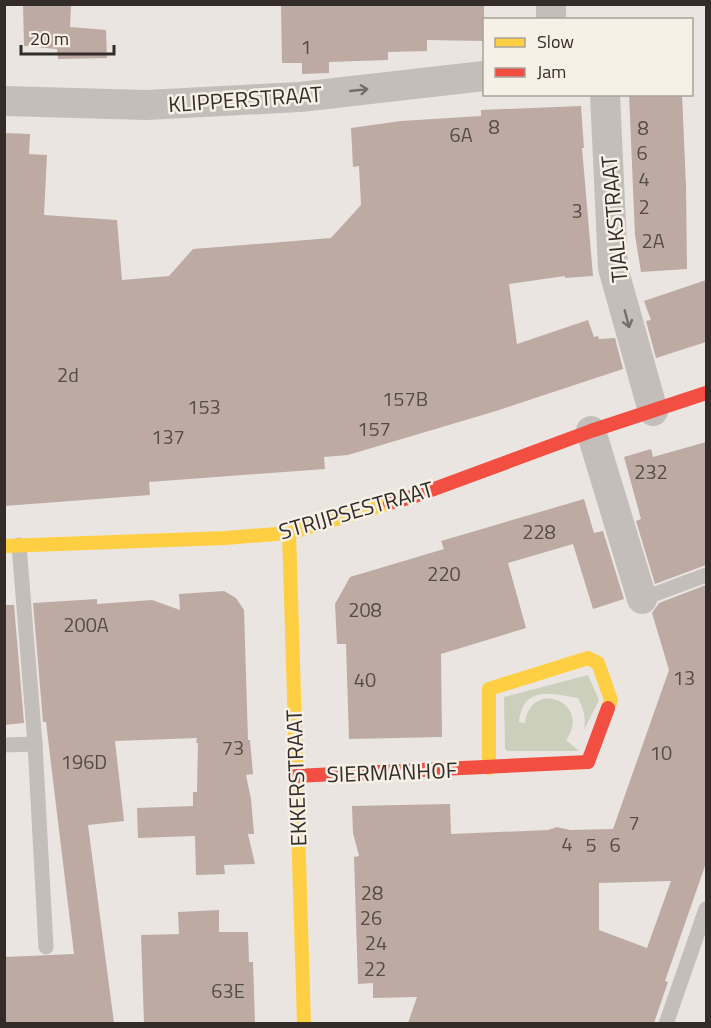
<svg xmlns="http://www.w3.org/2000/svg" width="711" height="1028" font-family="'Titillium Web',sans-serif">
	<rect width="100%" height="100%" fill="#eae5e0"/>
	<!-- green -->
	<path fill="#cbcfbb" d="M588 675 599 700 584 730C586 718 584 709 578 698 551 693 523 685 519 722L525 723C531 677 593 703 566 740L579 751H508L505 749 504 697Z"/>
	<!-- building -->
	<g fill="#bdaba3" fill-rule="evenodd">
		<path d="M23 4H71L70 27 106 30 107 58 58 59 57 49 24 46Z"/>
		<path d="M281 4H484V41L427 40V51L388 52V60L329 62V73L302 74V63H282Z"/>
		<path d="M629 94H682L686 186 687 269 641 272 635 235Z"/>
		<path d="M581 106 584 148H582L593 276 565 278V276L509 284 517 344 588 320 594 337 598 336 599 339 615 338 623 369 496 411 348 455 324 457 325 469 149 482 150 495 4 506V133L30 134 29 154 47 155 44 215 117 220 122 280 169 276 193 249 331 238 361 205 359 166 353 167 351 128 401 121 481 116V110Z"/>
		<path d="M706 280V342L656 358 646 321 651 320 644 301Z"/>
		<path d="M706 442V565L655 584 636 521 641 519 624 457 651 449 653 457Z"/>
		<path d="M584 499 594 533 603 531 624 599 593 609 573 544 508 563 526 628 441 654 442 737 349 739 346 644H337L335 604 350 577 444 549 441 541Z"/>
		<path d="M706 585V863L665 981 668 982 654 1023H408L417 997 373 998V983L358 984 354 857 359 856 353 833 352 806 450 804 451 834 548 830 557 827 570 830 613 829 669 670 652 613 659 603ZM671 881 647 948 599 930V883Z"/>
		<path d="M224 591 236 598 244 610 248 740H250L253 774 246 775 251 799 254 834H248L255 864 224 865 225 874 196 875 195 836 138 838 137 808 193 806V792H197L198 743H196L197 738 115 741 124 821 88 825 114 1023H4V957L74 954 46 722H43L33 603 97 599V604L152 600 180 610 179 594Z"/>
		<path d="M4 605H14L24 723 4 725Z"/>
		<path d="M219 910V932H248L249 962H253L255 1023H144L141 935 179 934 178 912Z"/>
	</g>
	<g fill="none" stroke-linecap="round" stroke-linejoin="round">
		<!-- lane -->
		<g stroke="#c3beb9" stroke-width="15">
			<path d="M19 545 35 744 46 947"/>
			<path d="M642 599 706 575"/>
			<path d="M4 745 35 744"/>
			<path d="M666 1024 706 909"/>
		</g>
		<!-- street -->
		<g stroke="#c3beb9" stroke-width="30">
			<path d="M551 20V4"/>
			<path d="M605 94 613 268 653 411"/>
			<path d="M4 101 146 105 300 97 484 76"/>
			<path d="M591 431 642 599"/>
		</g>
		<!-- slow -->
		<g stroke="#ffcf43" stroke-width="14">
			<path d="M289 533 304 1024"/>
			<path d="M4 546 225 538 289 533 390 503"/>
			<path d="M489 768V689L588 658 598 663 611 700 608 708"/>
		</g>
		<!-- jam -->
		<g stroke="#f24e42" stroke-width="14">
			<path d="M390 503 415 496 591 431 706 393"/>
			<path d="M295 776 588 762 608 708"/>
		</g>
	</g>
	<!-- one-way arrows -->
	<defs><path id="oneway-shaft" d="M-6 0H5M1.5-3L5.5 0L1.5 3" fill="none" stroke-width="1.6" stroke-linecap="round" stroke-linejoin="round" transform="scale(1.5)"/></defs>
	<g stroke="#746e69">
		<use href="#oneway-shaft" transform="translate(359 90) rotate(-6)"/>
		<use href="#oneway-shaft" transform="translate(627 319) rotate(75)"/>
	</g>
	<g text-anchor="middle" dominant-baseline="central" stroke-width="5" stroke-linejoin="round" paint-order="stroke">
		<!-- number labels -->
		<g font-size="20" fill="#564c47">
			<text x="306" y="46">1</text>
			<text x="494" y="126">8</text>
			<text x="643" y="127">8</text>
			<text x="461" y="134">6A</text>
			<text x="642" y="152">6</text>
			<text x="644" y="178">4</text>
			<text x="644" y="206">2</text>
			<text x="577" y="210">3</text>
			<text x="653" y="240">2A</text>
			<text x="68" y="374">2d</text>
			<text x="405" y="398">157B</text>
			<text x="204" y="406">153</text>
			<text x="374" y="428">157</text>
			<text x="168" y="436">137</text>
			<text x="651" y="471">232</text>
			<text x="539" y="531">228</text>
			<text x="444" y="573">220</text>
			<text x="365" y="609">208</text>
			<text x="86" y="624">200A</text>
			<text x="684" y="677">13</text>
			<text x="365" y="679">40</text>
			<text x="233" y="747">73</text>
			<text x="661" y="752">10</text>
			<text x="84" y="761">196D</text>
			<text x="634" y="822">7</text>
			<text x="567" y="843">4</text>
			<text x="591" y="844">5</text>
			<text x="615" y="844">6</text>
			<text x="372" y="892">28</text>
			<text x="371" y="917">26</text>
			<text x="376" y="942">24</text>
			<text x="375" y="968">22</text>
			<text x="228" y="990">63E</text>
		</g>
		<!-- street labels -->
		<g font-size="22" fill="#342c28" stroke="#f7f0e7">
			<text transform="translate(245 99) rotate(-4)">KLIPPERSTRAAT</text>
			<text transform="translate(614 219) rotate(-95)">TJALKSTRAAT</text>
			<text transform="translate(356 510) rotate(-16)">STRIJPSESTRAAT</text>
			<text transform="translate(392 772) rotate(-2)">SIERMANHOF</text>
			<text transform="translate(296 778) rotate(-92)">EKKERSTRAAT</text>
		</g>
	</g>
	<!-- border -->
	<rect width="711" height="1028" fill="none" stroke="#342c28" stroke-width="12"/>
	<!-- legend -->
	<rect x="483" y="18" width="210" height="78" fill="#f7f0e7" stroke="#a9a29b" stroke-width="1.5"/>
	<rect x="495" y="38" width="30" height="9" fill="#ffcf43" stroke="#a9a29b" stroke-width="1.5"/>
	<text x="537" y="48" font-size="18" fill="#342c28">Slow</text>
	<rect x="495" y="68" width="30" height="9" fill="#f24e42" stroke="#a9a29b" stroke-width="1.5"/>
	<text x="537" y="78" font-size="18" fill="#342c28">Jam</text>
	<!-- scale -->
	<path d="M21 45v9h93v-9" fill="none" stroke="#342c28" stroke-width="3"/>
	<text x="30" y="45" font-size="18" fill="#342c28" stroke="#f7f0e7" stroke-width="4.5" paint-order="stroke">20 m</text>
</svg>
